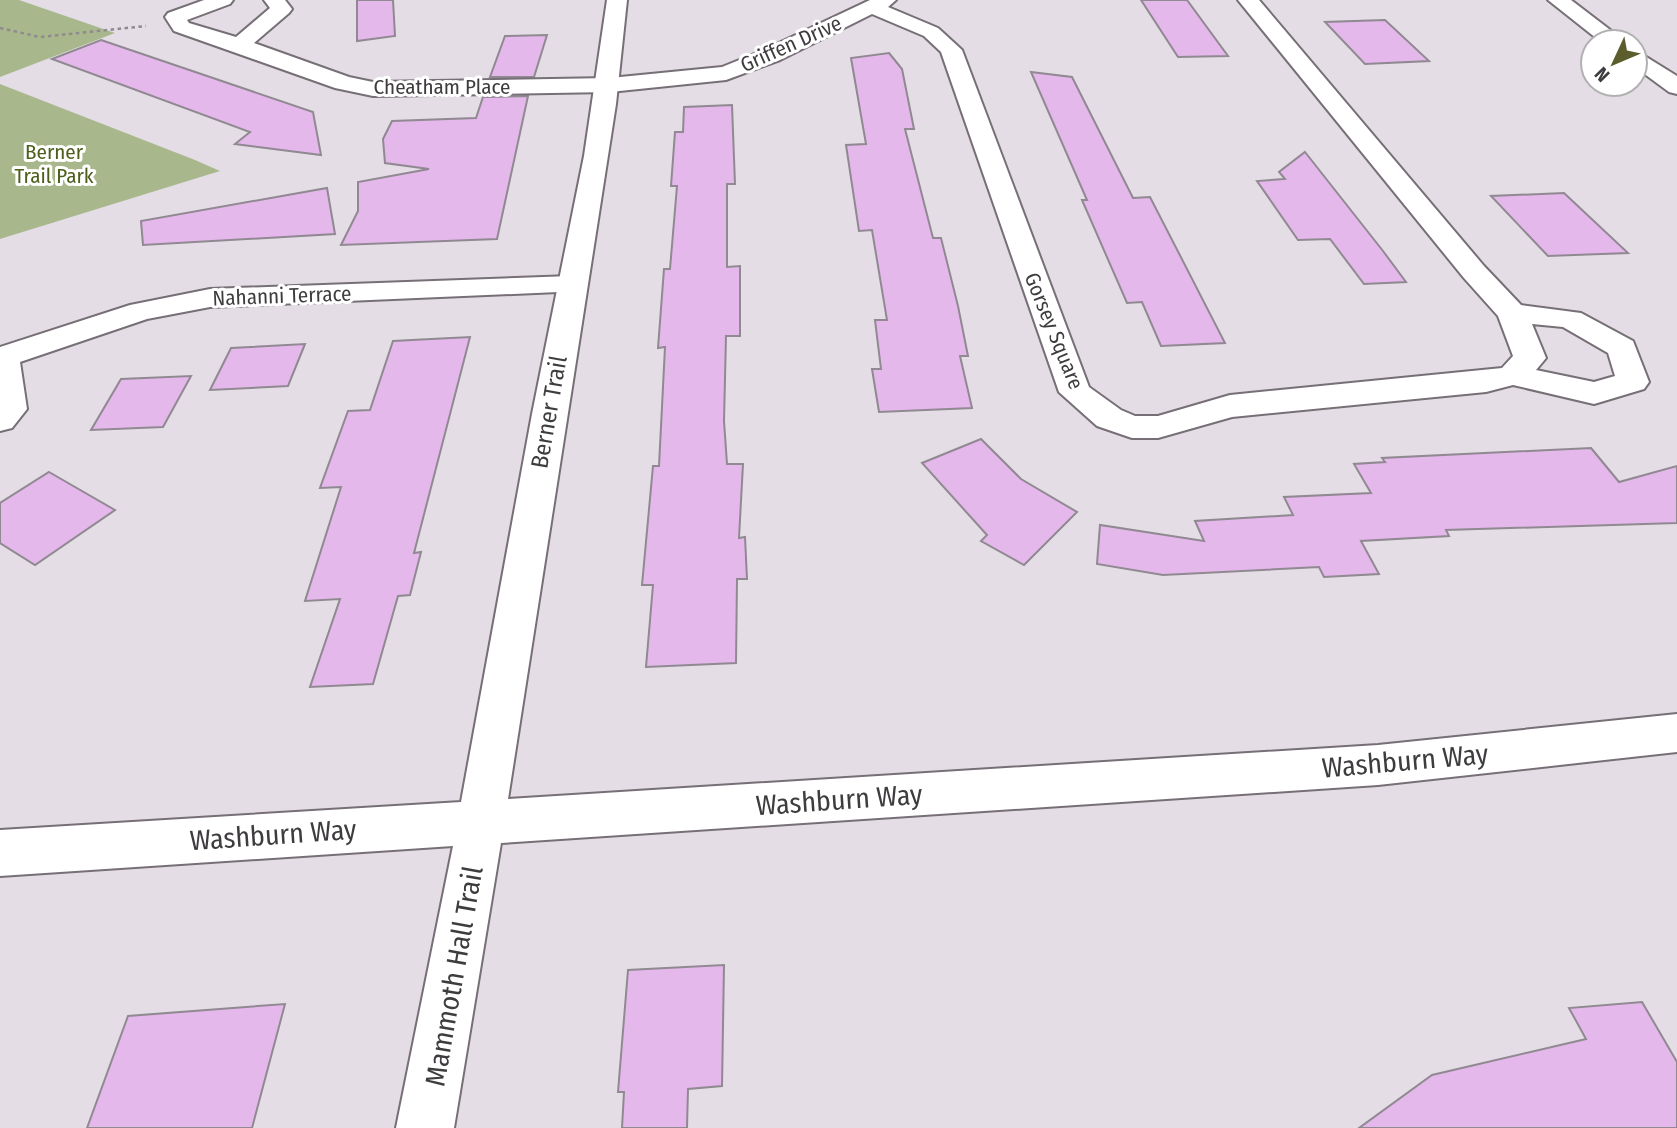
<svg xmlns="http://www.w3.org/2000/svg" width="1677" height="1128" font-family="'Fira Sans Condensed',sans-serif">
	<rect width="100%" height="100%" fill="#e4dde6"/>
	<!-- green -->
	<g fill="#a9b88c">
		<path d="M0 0H19L115 33 0 77Z"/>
		<path d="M0 84 195 160 220 171 0 239Z"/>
	</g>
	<!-- building -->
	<g fill="#e5b8ec" stroke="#908991" stroke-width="2">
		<path d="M357 0H393L395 36 357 41Z"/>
		<path d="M1141 0H1187L1228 56 1178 57Z"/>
		<path d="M1385 20 1429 61 1365 64 1325 22Z"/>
		<path d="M547 35 534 77H490L505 36Z"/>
		<path d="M101 40 313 112 321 155 235 144 250 132 52 59Z"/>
		<path d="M889 53 902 69 914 129H905L933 238H941L958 306 968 356H960L972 408 879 412 872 369H881L875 320H887L872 230 859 231 846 145 866 144 851 58Z"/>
		<path d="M1031 72 1072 77 1133 198 1150 197 1225 343 1161 346 1142 302 1127 303 1082 200H1087Z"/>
		<path d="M528 96 497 239 341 245 358 211V182L429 169 385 163 383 139 392 121 476 118 483 97Z"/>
		<path d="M732 105 735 184H727V267L740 266V336H726L724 421 727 464H743L739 538 745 537 747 579H737L736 663 646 667 653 585H642L653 466H659L665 347 658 348 664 269H670L677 186H671L675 132H683L684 107Z"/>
		<path d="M1305 152 1383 251 1406 282 1364 284 1330 239 1298 240 1257 181 1285 179 1279 172Z"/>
		<path d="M327 188 335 234 143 245 141 221Z"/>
		<path d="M1564 193 1628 253 1548 256 1491 196Z"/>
		<path d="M470 337 414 553 421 552 410 595 398 596 373 684 310 687 340 599 305 601 341 487 320 488 348 411 370 410 393 341Z"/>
		<path d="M305 344 288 386 210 390 231 348Z"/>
		<path d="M191 376 163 427 91 430 121 379Z"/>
		<path d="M981 439 1021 479 1077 512 1024 565 981 541 987 535 922 463Z"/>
		<path d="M1591 448 1619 482 1677 466V523L1446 530 1449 536 1361 541 1379 574 1324 577 1319 567 1163 575 1097 564 1100 525 1204 541 1195 521 1293 515 1284 497 1371 493 1354 464 1385 462 1382 458Z"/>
		<path d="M49 472 115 510 35 565 0 543V503Z"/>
		<path d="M724 965 722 1086 688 1089 687 1128H622L624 1092H618L628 970Z"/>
		<path d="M1642 1002 1677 1062V1128H1359L1432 1075 1586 1039 1569 1008Z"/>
		<path d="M285 1004 252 1128H87L128 1016Z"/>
	</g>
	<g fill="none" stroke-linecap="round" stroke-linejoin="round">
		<defs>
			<g id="minor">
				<path d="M204 0H233L230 4 187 20 189 23 236 37 270 8 264 0H285L292 9 289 13 254 43 349 77 373 82 610 78 722 67 764 50 870 0H896L888 7 938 28 962 50 1089 387 1121 410 1135 416H1158L1230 395 1502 368 1513 356 1498 316 1464 278 1238 0H1259L1484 266 1521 305 1581 313 1633 341 1649 382 1644 389 1594 404 1513 385 1486 392 1232 417 1158 438H1132L1097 426 1059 392 941 52 924 36 872 14 780 60 726 80 610 92 373 96 335 88 174 31 165 17 168 13ZM1532 324 1563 327 1608 353 1615 376 1594 382 1536 370 1546 358Z"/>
				<path d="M1548 0H1571L1626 42H1601Z"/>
				<path d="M1635 50 1677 76V94L1669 92 1635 67Z"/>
				<path d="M571 276 581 279 586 285 581 291 210 307 147 319 20 362 27 409 12 428 0 431V347L130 305 210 289Z"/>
			</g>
			<path id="tertiary" d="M607 0H627L616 104 508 799 1378 745 1677 714V752L1378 785 501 843 454 1128H396L453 846 0 876V830L461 802 532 414 584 156Z"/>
		</defs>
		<!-- minor casing -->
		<use href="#minor" stroke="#766f76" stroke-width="4"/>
		<!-- tertiary casing -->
		<use href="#tertiary" stroke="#766f76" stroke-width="4"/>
		<!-- path -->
		<path stroke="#8f8a90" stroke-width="2.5" stroke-dasharray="3.5 3.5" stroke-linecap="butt" d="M0 28 40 37 146 26"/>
		<!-- minor -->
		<use href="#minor" fill="#fff" fill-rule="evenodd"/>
		<!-- tertiary -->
		<use href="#tertiary" fill="#fff" fill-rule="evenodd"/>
	</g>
	<g text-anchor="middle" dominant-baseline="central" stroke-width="6" stroke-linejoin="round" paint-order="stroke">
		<!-- far-street labels -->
		<g font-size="21" fill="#3f3c3f" stroke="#fff">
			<text transform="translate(791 44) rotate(-24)">Griffen Drive</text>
			<text x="442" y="87">Cheatham Place</text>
			<text transform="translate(282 296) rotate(-2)">Nahanni Terrace</text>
			<text transform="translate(1054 331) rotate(68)">Gorsey Square</text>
		</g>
		<!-- far-park labels -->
		<g font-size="21" fill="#4d5e1b" stroke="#fff">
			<text x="54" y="152">Berner<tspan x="54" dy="24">Trail Park</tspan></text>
		</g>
		<!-- street labels -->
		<g font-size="24" fill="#3f3c3f" stroke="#fff">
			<text transform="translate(549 412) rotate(-80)">Berner Trail</text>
		</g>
		<!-- near-street labels -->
		<g font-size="28" fill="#3f3c3f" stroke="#fff">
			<text transform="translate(1405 761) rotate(-5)">Washburn Way</text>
			<text transform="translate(839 800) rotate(-4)">Washburn Way</text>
			<text transform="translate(273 835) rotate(-4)">Washburn Way</text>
			<text transform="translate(454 976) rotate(-80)">Mammoth Hall Trail</text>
		</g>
	</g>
	<!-- north arrow -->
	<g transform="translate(1614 63) rotate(226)"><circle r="33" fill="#ffffff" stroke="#b2b1b2" stroke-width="2"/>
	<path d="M0-5L12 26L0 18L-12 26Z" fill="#5b5e2c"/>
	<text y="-10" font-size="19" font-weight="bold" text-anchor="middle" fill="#3f3c3f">N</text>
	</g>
</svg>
